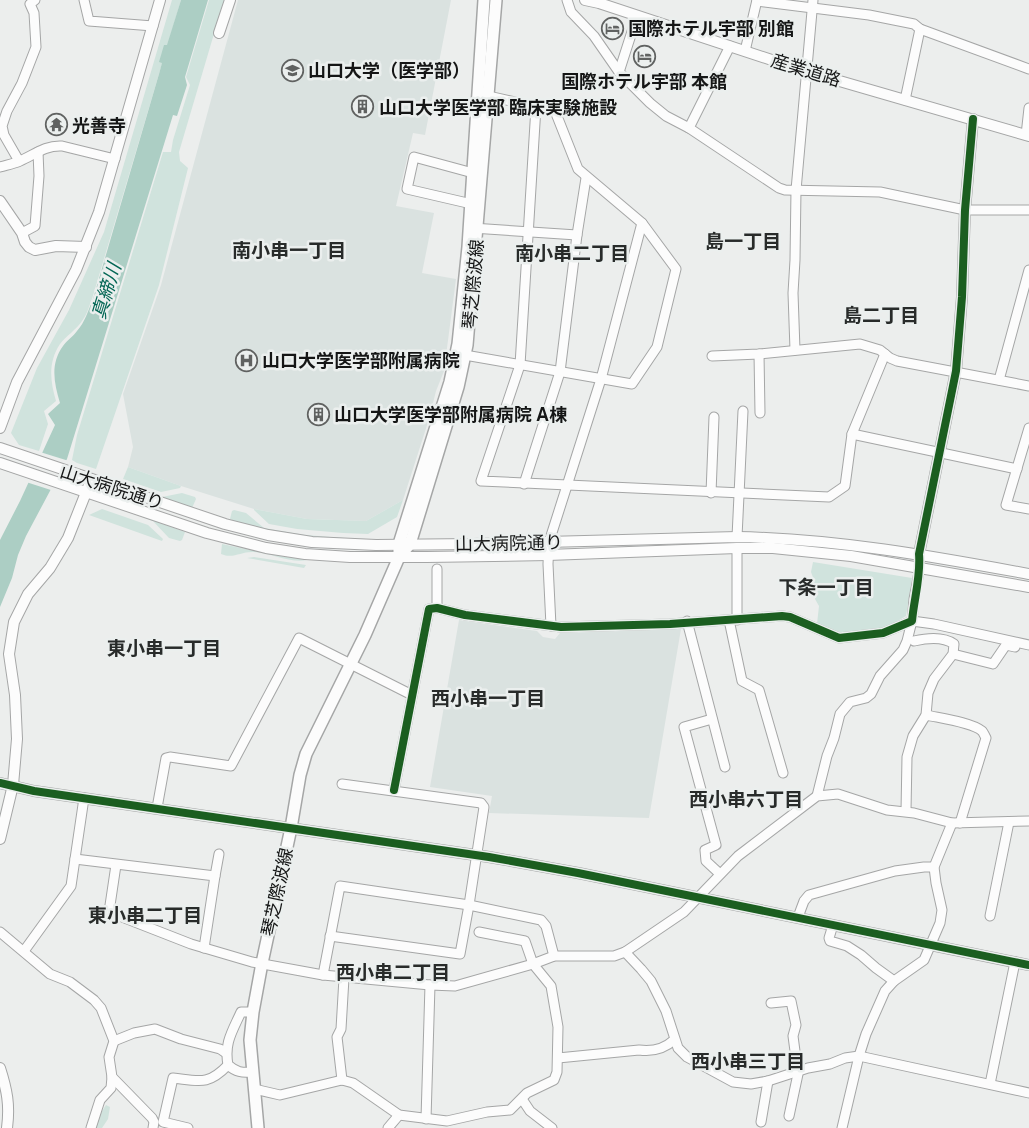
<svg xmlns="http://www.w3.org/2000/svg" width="1029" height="1128" font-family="'Public Sans','Noto Sans JP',sans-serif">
	<rect width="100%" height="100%" fill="#eceeed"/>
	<!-- built -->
	<g fill="#dae2e0">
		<path d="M238 0H451L425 135 413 133 396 206 434 213 422 273 456 279 444 371 436 391 429 419 403 500 366 521 307 519 254 509 181 486 128 467 133 447 123 394 161 285Z"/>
		<path d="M459 620 537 631 543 637 555 639 560 633 681 629 649 818 489 813 492 796 430 787Z"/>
	</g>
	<!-- green -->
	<g fill="#d0e3dd">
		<path d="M172 0H181L92 299C89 306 87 315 82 321 76 330 66 336 60 344 48 362 50 381 56 401L44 411 48 424 39 451 19 445 11 433 37 368 69 310 104 232Z"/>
		<path d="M209 0H224L179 152 180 161 188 168 159 285 96 469 77 463 72 460 77 435 163 152H171L173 140 190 85 186 77Z"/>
		<path d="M128 467 181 486 180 488 161 492 123 479Z"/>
		<path d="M127 485 162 497 182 493 195 497 196 499 192 508Z"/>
		<path d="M403 500 397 517 368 534 343 533 297 529 269 524 254 510V509L307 519 366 521Z"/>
		<path d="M111 505 185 532 182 540 180 541 169 538 153 521Z"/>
		<path d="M102 509 148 525 163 539 162 541 89 515Z"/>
		<path d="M234 510 246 513 264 528 305 535 370 540C328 538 269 538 230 519L232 511Z"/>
		<path d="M222 544 274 555 307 560C291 564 269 552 252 552 240 552 233 559 221 554Z"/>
		<path d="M254 557 306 565 304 568 247 558Z"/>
		<path d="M813 562 912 578 906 616 884 629 838 634 817 624 819 606 815 599 814 580 811 572Z"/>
		<path d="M106 1105 110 1107 108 1119 102 1128H95L97 1119Z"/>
	</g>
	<!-- water -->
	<path fill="#accec4" d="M181 0H208L185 77 187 85 177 116 173 115 67 459 26 536 18 555 12 578 0 607V540L20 501 55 425 48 414 60 403C54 383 50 364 63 346 67 340 73 337 77 331 85 322 88 311 93 299L159 74 162 63 159 62 164 45H167Z"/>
	<!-- pier -->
	<path fill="#eceeed" d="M40 452 69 461 54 491 26 482Z"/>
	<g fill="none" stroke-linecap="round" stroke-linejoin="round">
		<defs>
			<g id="minor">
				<path d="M84 0 89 21 153 26"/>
				<path d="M567 0 571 12 594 36 619 72 650 103 666 116 689 128 779 188 785 190 880 192 965 210H1029"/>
				<path d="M757 1 869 15 914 24 920 29 1029 69"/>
				<path d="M745 51 757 0"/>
				<path d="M619 72 637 16"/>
				<path d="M905 100 920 29"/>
				<path d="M536 107 520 365 481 481 829 497 845 486 852 434 885 354"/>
				<path d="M689 128 730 46"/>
				<path d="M1026 135 1029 108"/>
				<path d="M19 161 4 135 2 126 7 111 22 83 36 47 34 13 30 4 35 0"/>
				<path d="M0 167C7 165 13 164 20 161 34 155 45 145 62 146L115 159"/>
				<path d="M473 173 414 157 407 189 476 205"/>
				<path d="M472 228 577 235"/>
				<path d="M22 233 35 226 39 176 38 152"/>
				<path d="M795 350 793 293 795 260 796 190 813 0"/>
				<path d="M459 354 632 384 657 347 676 269 642 223 578 169 555 111 484 95"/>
				<path d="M759 354 760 413"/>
				<path d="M712 356 759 354 860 344 880 350 890 358 897 361 1029 386"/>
				<path d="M999 380 1029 270"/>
				<path d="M1029 428 1006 505 1029 509"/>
				<path d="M852 434 1017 469"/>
				<path d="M524 484 560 372 577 235 586 178"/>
				<path d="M711 493 714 417"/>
				<path d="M737 537 743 411"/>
				<path d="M437 608V569"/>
				<path d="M729 620 742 681 759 690 783 773"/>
				<path d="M737 620V548"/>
				<path d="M687 621 725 767"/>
				<path d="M551 626 548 564 549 542 601 379 642 223"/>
				<path d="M953 654 993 664 1006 645 1015 647"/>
				<path d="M926 715C939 718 971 722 982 731 983 732 985 736 986 738L960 823"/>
				<path d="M712 719 684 727 716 845 705 850 706 861 720 874"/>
				<path d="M394 790 429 609 437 608 465 615 561 627 670 624 782 616 790 617 839 638 883 633 912 621 914 599 920 567"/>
				<path d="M817 796 827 756 834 738 840 714 850 702 866 698 871 694 880 676 903 650 907 641 912 621 934 624 1029 645"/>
				<path d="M157 808 166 758 170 757 231 766 299 638 412 695"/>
				<path d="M906 811 907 757 913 736 926 715 928 693 934 679 953 654 954 644C943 636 927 638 914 641"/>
				<path d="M75 859 215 876 204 948"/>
				<path d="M116 865 109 912 191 944 252 962 323 975 430 985 455 986 533 964 554 956H614L625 952 684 912 738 856 817 796 838 794 887 810 914 813 952 823 1029 821"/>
				<path d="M215 876 219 854"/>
				<path d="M990 916 1009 822"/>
				<path d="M798 917 804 901 809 895 895 871 924 867H934"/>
				<path d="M833 925 829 938 830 941 847 946 861 955 876 968 894 981"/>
				<path d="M0 932 50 974 70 982 94 1000 101 1008 114 1041 109 1057 112 1077 152 1118 154 1122 153 1128"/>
				<path d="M330 936 460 954 469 905 484 807 481 803 342 784"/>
				<path d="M24 951 71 886 84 798"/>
				<path d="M625 952 641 969 651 981 666 1011 678 1048 687 1057 733 1082 751 1084 768 1081 808 1068 830 1064 845 1058 859 1056 1029 1093"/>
				<path d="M323 975 340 886 469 905 541 920 546 926 554 956"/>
				<path d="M771 1003 791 1001 796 1025 793 1036 798 1074 789 1116"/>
				<path d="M114 1041 134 1033 155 1029 181 1039 220 1049 226 1053"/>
				<path d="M558 1058 639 1050C653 1052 664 1049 674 1040"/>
				<path d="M252 1072C242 1073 236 1072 228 1065 224 1043 232 1032 241 1012H253"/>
				<path d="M342 1080 337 1037 341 1029 344 978"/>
				<path d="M990 1084 1015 962"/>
				<path d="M254 1089 280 1095 342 1080 353 1083 399 1115 447 1121 487 1112 510 1110 527 1093 554 1080 557 1072 558 1027 551 986 533 964 525 941 479 932"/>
				<path d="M522 1099 530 1111 552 1128"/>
				<path d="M426 1119 430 985"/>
				<path d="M761 1122 768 1081"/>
				<path d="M91 1128 100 1100 111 1088 112 1077"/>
				<path d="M188 1128 163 1122 173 1078C199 1081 208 1086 228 1065"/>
				<path d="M388 1128 399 1115"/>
				<path d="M842 1128 859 1056 866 1034 885 991 894 981 924 960 940 923 942 910 936 883 934 867 952 823"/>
			</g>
			<g id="tertiary">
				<path d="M585 0 599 3 805 71 1029 136"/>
				<path d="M219 33 230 0"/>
				<path d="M0 201 22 233 25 242 29 247 35 250 56 246 86 247"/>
				<path d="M0 428 17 382 76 270 99 212 160 0"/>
				<path d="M0 448 225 524 268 535 312 542 376 545 473 544 737 537C838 539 931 556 1029 574"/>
				<path d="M0 463 207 533 266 548 305 554 350 557H427L548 555 737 548H773L851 556 1029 587"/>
				<path d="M920 559 919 554 956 371 962 297 965 210 973 119"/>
				<path d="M0 783 34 791 489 857 578 873 1029 965"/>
				<path d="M0 839 13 785 17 739 15 695 9 654 14 622 28 594 50 568 68 538 89 485"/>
				<path d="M0 1068C7 1090 10 1105 7 1128"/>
			</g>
			<g id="secondary">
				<path d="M399 557V544L450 382 458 344 468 247 484 0"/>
				<path d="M258 1128 250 1040 253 1012 262 963 291 828 300 775 306 754 365 635 399 557 410 544 458 387 467 345 496 0"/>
			</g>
		</defs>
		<!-- minor casing -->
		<use href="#minor" stroke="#a5a6a6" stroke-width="11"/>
		<!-- tertiary casing -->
		<use href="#tertiary" stroke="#a5a6a6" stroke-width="12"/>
		<!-- secondary casing -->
		<use href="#secondary" stroke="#a5a6a6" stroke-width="14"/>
		<!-- minor -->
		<use href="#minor" stroke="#fcfcfc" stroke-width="9"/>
		<!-- tertiary -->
		<use href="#tertiary" stroke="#fcfcfc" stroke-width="10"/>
		<!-- secondary -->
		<use href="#secondary" stroke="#fcfcfc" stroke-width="11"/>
		<defs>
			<g id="cycleway">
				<path d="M0 783 34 791 489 857 578 873 1029 965"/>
				<path d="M394 790 429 609 437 608 465 615 561 627 670 624 782 616 790 617 839 638 883 633 912 621C914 599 921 576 919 554L956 371 962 297 965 210 973 119"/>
			</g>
		</defs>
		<!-- cycleway casing -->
		<use href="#cycleway" stroke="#ebefee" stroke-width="11"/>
		<!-- cycleway -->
		<use href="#cycleway" stroke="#1b5e20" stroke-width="8"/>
	</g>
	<!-- icons -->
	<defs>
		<symbol id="hotel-ring" viewBox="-11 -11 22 22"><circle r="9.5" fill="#ebefee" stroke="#606261" stroke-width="1.5"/><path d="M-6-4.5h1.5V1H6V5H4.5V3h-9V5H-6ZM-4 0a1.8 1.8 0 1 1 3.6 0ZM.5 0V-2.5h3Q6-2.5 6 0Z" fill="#606261"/></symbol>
		<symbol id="university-ring" viewBox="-11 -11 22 22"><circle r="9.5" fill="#ebefee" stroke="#606261" stroke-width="1.5"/><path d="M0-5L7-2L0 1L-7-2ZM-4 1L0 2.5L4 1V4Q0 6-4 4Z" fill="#606261"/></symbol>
		<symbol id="building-ring" viewBox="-11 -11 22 22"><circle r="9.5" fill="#ebefee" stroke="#606261" stroke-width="1.5"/><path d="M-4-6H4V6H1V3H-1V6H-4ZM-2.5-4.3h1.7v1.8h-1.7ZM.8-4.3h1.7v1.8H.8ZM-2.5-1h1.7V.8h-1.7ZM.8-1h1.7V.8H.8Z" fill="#606261"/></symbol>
		<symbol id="temple-ring" viewBox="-11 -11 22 22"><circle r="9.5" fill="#ebefee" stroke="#606261" stroke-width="1.5"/><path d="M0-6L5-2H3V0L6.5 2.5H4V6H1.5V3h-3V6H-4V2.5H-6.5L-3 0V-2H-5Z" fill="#606261"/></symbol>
		<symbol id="hospital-ring" viewBox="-11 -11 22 22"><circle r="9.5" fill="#ebefee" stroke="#606261" stroke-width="1.5"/><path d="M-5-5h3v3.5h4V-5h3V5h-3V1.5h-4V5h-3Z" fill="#606261"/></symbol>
	</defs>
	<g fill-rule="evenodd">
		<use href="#hotel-ring" x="600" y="16" width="25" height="25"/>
		<use href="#hotel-ring" x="632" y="44" width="25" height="25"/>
		<use href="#university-ring" x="280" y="58" width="25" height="25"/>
		<use href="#building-ring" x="350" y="94" width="25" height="25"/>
		<use href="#temple-ring" x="44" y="112" width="25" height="25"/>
		<use href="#hospital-ring" x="234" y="348" width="25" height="25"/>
		<use href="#building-ring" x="306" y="402" width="25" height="25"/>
	</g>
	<g text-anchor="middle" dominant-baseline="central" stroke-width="5" stroke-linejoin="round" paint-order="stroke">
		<!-- poi labels -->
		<g font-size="18" font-weight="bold" fill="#151616" stroke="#ebefee" text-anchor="start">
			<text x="628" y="28">国際ホテル宇部 別館</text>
			<text x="308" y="70">山口大学（医学部）</text>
			<text x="644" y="81" text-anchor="middle">国際ホテル宇部 本館</text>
			<text x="379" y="107">山口大学医学部 臨床実験施設</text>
			<text x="72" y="125">光善寺</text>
			<text x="262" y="360">山口大学医学部附属病院</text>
			<text x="334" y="414">山口大学医学部附属病院 A棟</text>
		</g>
		<!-- street labels -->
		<g font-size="18" fill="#151616" stroke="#ebefee">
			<text transform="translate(806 70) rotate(17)">産業道路</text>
			<text transform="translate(473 284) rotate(-85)">琴芝際波線</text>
			<text transform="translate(112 487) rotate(18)">山大病院通り</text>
			<text transform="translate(509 543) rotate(-1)">山大病院通り</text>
			<text transform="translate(277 892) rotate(-78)">琴芝際波線</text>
		</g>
		<!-- neighbourhood labels -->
		<g font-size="19" font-weight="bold" fill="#282b2a" stroke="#ebefee">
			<text x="743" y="241">島一丁目</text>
			<text x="289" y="250">南小串一丁目</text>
			<text x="572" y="253">南小串二丁目</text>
			<text x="881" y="315">島二丁目</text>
			<text x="826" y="587">下条一丁目</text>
			<text x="164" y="648">東小串一丁目</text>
			<text x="488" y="698">西小串一丁目</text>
			<text x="746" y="799">西小串六丁目</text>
			<text x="145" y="915">東小串二丁目</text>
			<text x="393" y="972">西小串二丁目</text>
			<text x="748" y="1061">西小串三丁目</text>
		</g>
		<!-- water labels -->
		<g font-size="19" font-style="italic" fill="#046755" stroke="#ebefee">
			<text transform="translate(106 291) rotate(-73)">真締川</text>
		</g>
	</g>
</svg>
